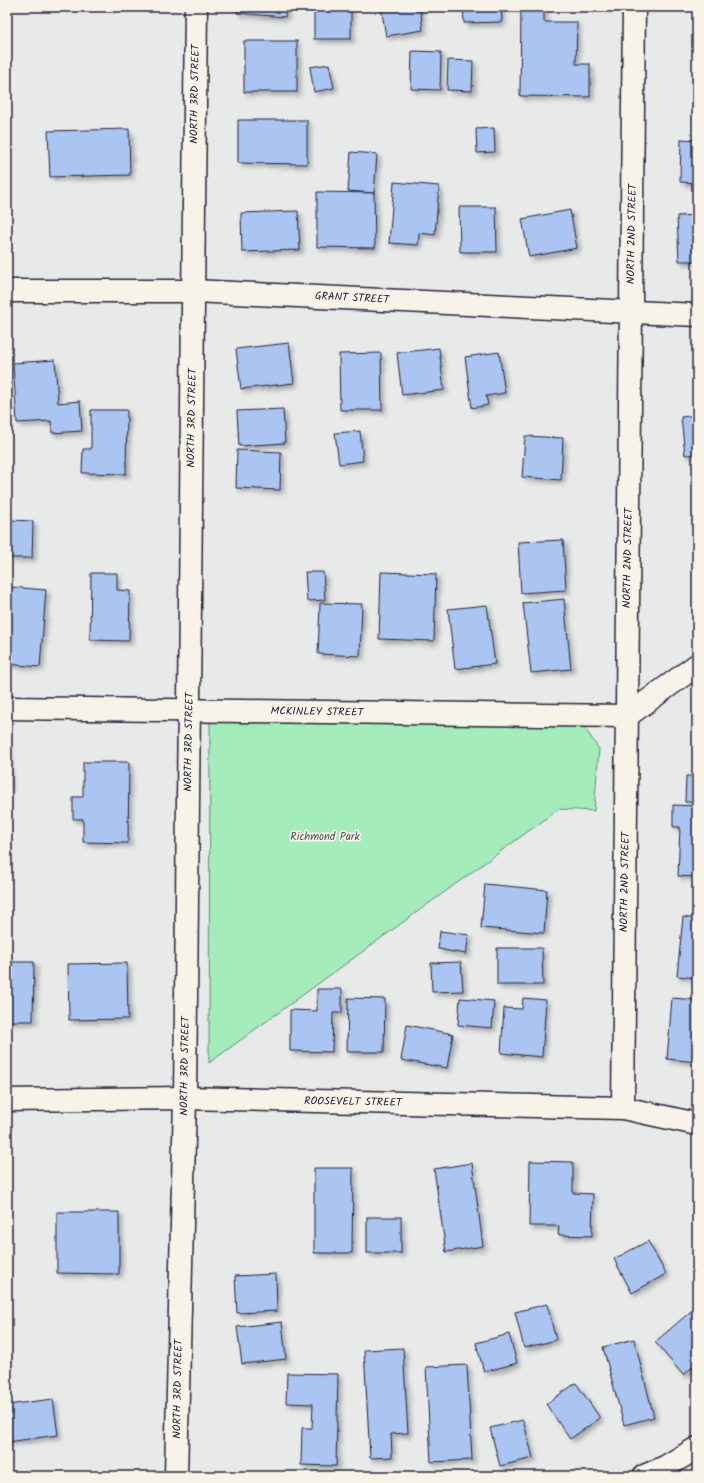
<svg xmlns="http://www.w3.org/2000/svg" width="704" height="1483" font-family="Kalam,sans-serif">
	<defs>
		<filter id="shadow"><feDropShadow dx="3.5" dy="3.5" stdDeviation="2" flood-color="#0004"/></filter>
	</defs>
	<rect width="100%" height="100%" fill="#e8eaea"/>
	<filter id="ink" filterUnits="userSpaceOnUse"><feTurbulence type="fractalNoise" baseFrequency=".025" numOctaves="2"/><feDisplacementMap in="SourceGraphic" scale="8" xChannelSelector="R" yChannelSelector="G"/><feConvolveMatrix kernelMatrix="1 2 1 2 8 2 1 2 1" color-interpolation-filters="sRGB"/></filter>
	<g filter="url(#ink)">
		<!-- green -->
		<path fill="#a4ecb9" stroke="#63877a" d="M210 720 584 727 599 749 594 811 559 809 209 1063Z"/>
		<!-- building -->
		<g fill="#aac5f2" stroke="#22223b" filter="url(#shadow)">
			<path d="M237 7H286L285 17 237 13Z"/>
			<rect x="314" y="7" width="37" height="32"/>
			<path d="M381 7H420L423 30 386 36Z"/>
			<path d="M463 7H501L502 22 464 23Z"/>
			<path d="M521 7H544V22H577L576 64H590V97L520 96Z"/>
			<rect x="244" y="41" width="53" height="51"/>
			<path d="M412 51 441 52 440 90 411 89Z"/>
			<path d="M448 60 473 61 472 91 447 90Z"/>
			<path d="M329 64 334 88 314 92 310 67Z"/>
			<path d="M238 120H307V164L238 163Z"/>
			<path d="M494 128 495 152 477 153 476 129Z"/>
			<path d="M129 129 130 175 50 177 48 131Z"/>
			<path d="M681 139 697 140V183L680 182Z"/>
			<path d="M351 152 377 154 374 193 348 191Z"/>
			<path d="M394 182 439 186 435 235 419 233 418 245 389 243Z"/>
			<path d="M317 192 374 193 375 248 317 247Z"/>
			<path d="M459 207H496L497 252H460Z"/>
			<path d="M570 210 577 248 529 257 522 219Z"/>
			<path d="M298 211 300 250 242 252 241 213Z"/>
			<path d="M697 215V261H679L677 216Z"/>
			<path d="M289 343 294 383 241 389 236 349Z"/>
			<path d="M439 348 444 390 402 395 397 353Z"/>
			<path d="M499 352 505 393 486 396 488 405 472 408 465 357Z"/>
			<path d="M381 353 382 410H340L339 354Z"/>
			<path d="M55 360 58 403 80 401 82 431 52 433 51 421 17 423 13 363Z"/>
			<path d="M283 409 285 443 239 446 237 411Z"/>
			<path d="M91 410H127L126 474 82 473 83 449H91Z"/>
			<path d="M697 415V454L685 455 681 417Z"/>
			<path d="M360 431 363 461 339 464 335 433Z"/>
			<path d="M525 436 563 438 561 480 522 477Z"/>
			<path d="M237 450 281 452 280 490 236 488Z"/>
			<path d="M10 520 33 521 32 558H9Z"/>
			<path d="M563 540 566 590 521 593 518 542Z"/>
			<path d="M305 572H323L325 600 307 601Z"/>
			<path d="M381 572 436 574 434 641 379 639Z"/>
			<path d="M91 573H117V590L130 591 129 641 90 640Z"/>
			<path d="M11 587 46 590 40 667 7 664V631Z"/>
			<path d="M564 599 571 669 531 673 523 603Z"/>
			<path d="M320 603 362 604 360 656 318 654Z"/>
			<path d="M487 605 495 664 455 669 448 609Z"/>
			<path d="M7 747H8L9 789 7 790Z"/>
			<path d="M83 762H129L128 843 83 842V819H73V797H83Z"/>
			<path d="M686 776H697V802H685Z"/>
			<path d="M673 805 697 806V877L678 876 680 827H673Z"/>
			<path d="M485 884 547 890 544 933 481 928Z"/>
			<path d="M683 917 697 919V978L677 976Z"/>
			<path d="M440 931 469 935 466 954 438 949Z"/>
			<path d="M497 948H542L543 985H497Z"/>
			<path d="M7 962H34L33 1021H7Z"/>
			<path d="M461 962 463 991 432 992 431 963Z"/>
			<path d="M127 963 128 1019 69 1020 68 964Z"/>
			<path d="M317 989H342V1013H333L332 1052 290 1051V1010L317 1011Z"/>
			<path d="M348 998 385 999 384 1052H347Z"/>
			<path d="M460 998 494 1001 492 1028 458 1025Z"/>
			<path d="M523 998 546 1000 542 1057 501 1053 504 1008 522 1009Z"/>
			<path d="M672 998 697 1000V1062L667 1059Z"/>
			<path d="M407 1025 453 1034 447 1068 401 1060Z"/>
			<path d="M530 1161 573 1162V1193L593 1194 592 1236 558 1235 559 1226H529Z"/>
			<path d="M472 1163 483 1246 446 1252 434 1169Z"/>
			<path d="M314 1168H353L352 1253H314Z"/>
			<path d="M57 1212H119V1274L57 1273Z"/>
			<rect x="367" y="1217" width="34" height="36"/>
			<path d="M648 1241 666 1274 632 1293 614 1259Z"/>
			<path d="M276 1274 277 1311 237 1313 235 1276Z"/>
			<path d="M547 1304 556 1340 524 1348 515 1312Z"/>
			<path d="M697 1306V1363L683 1375 655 1342Z"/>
			<path d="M282 1322 286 1359 242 1364 237 1327Z"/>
			<path d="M509 1334 517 1363 484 1372 476 1343Z"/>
			<path d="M634 1339 654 1417 624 1425 603 1347Z"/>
			<path d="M403 1348 408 1433 391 1434 392 1457 370 1458 364 1350Z"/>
			<path d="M467 1365 472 1460 431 1462 426 1367Z"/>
			<path d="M287 1373 338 1374 336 1466 301 1465 302 1428H312L313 1404 286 1403Z"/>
			<path d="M576 1383 600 1418 570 1439 546 1404Z"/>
			<path d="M53 1399 58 1435 7 1442V1405Z"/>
			<path d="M523 1420 533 1458 500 1466 490 1428Z"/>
		</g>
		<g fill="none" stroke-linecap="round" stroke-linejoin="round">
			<defs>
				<g id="street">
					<path d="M7 291H193L697 315"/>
					<path d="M7 708 627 716 697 665"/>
					<path d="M7 1100 185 1098 623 1108 697 1124"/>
					<path d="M623 1108 634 7"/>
					<path d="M644 1476 665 1467 697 1448"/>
				</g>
				<path id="secondary" d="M176 1476 185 1098 196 7"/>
			</defs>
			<!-- street casing -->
			<use href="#street" stroke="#22223b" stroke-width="25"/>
			<!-- secondary casing -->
			<use href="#secondary" stroke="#22223b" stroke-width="25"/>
			<!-- street -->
			<use href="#street" stroke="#f7f3e8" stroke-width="22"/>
			<!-- secondary -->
			<use href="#secondary" stroke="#f7f3e8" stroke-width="22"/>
		</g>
	</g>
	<g text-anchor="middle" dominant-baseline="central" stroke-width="3.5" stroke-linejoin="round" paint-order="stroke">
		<!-- street labels -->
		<g font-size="11" fill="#22223b" stroke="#f7f3e8">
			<text transform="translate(195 94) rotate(-89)">NORTH 3RD STREET</text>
			<text transform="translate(632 234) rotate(-89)">NORTH 2ND STREET</text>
			<text transform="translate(352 298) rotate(3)">GRANT STREET</text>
			<text transform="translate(192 418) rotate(-89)">NORTH 3RD STREET</text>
			<text transform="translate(628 558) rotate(-89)">NORTH 2ND STREET</text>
			<text transform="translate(317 712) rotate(1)">MCKINLEY STREET</text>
			<text transform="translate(189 742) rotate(-89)">NORTH 3RD STREET</text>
			<text transform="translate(625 882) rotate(-89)">NORTH 2ND STREET</text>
			<text transform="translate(185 1066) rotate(-89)">NORTH 3RD STREET</text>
			<text transform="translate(353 1102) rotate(1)">ROOSEVELT STREET</text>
			<text transform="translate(178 1389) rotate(-89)">NORTH 3RD STREET</text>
		</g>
		<!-- park labels -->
		<g font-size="11" fill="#42545a" stroke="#f7f3e8">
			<text x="325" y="837">Richmond Park</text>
		</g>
	</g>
	<!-- margin -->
	<rect width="704" height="1483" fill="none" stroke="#f7f3e8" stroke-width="24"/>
	<rect x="12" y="12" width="680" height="1459" fill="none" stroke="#22223b" stroke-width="1.5" filter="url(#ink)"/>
</svg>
